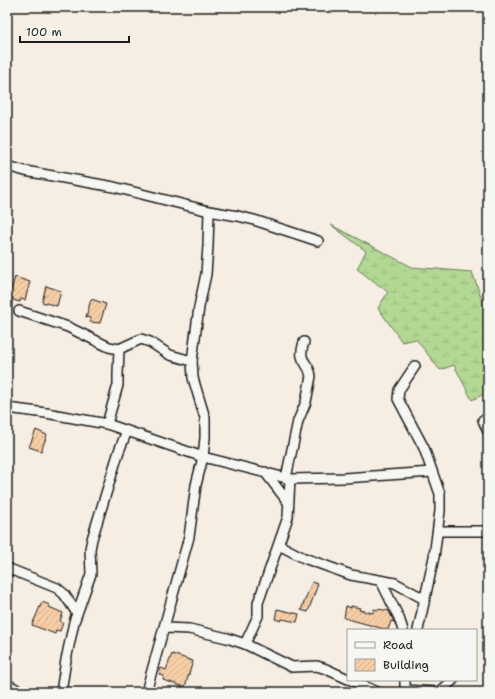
<svg xmlns="http://www.w3.org/2000/svg" width="495" height="699" font-family="'Shantell Sans',sans-serif">
	<defs>
		<pattern id="wetland-marsh" width="20" height="14" patternUnits="userSpaceOnUse"><rect width="20" height="14" fill="#b3d894"/><path d="M1 5h8M5 5V1M11 12h8M15 12V8" fill="none" stroke="#99b97f"/></pattern>
		<pattern id="building-hatch" width="6" height="6" patternUnits="userSpaceOnUse"><rect width="6" height="6" fill="#f7cea6"/><path d="M-1 1l2-2M0 6l6-6M5 7l2-2" fill="none" stroke="#d3b08e"/></pattern>
	</defs>
	<rect width="100%" height="100%" fill="#f6eee3"/>
	<filter id="ink" filterUnits="userSpaceOnUse"><feTurbulence type="fractalNoise" baseFrequency=".025" numOctaves="2"/><feDisplacementMap in="SourceGraphic" scale="8" xChannelSelector="R" yChannelSelector="G"/><feConvolveMatrix kernelMatrix="1 2 1 2 8 2 1 2 1" color-interpolation-filters="sRGB"/></filter>
	<g filter="url(#ink)">
		<!-- wetland -->
		<path fill="url(#wetland-marsh)" stroke="#687a58" d="M331 225 412 267 472 272 484 305 488 306V392L472 400 454 365 440 370 416 339 402 342 378 308 388 292 357 269 366 251Z"/>
		<!-- building -->
		<g fill="url(#building-hatch)" stroke="#1c1c1c">
			<path d="M15 277 30 282 25 300 21 299 20 302 13 300V298L9 297Z"/>
			<path d="M46 286 61 291 57 306 42 302Z"/>
			<path d="M91 299 106 304 100 323 90 322 91 318 86 317Z"/>
			<path d="M36 430 47 435 41 451 29 447Z"/>
			<path d="M312 582 318 584 308 612 301 610Z"/>
			<path d="M42 602 50 605 49 607 63 613 60 621 63 623 60 631 56 630 55 634 32 625Z"/>
			<path d="M346 606 351 608V606L360 608 359 610 373 613 374 609 378 610V609L389 611 394 622 391 621 388 630 344 618Z"/>
			<path d="M277 609 299 614 297 622 282 619 281 621 275 619Z"/>
			<path d="M172 654 193 661 185 687 163 680 164 676 159 674 161 668 166 670Z"/>
		</g>
		<g fill="none" stroke-linecap="round" stroke-linejoin="round">
			<defs>
				<g id="street">
					<path d="M7 166 25 171 114 187 209 211 238 216 254 220 318 241"/>
					<path d="M19 311 68 327 109 347 119 349 118 374V385L107 424"/>
					<path d="M119 349 141 339 150 342 170 355 192 361"/>
					<path d="M415 366 399 390 398 399 424 448 440 494V511L434 557 418 630"/>
					<path d="M7 408 46 413 107 424 203 457 290 479 344 478 432 472"/>
					<path d="M483 420 488 432"/>
					<path d="M265 472 288 502"/>
					<path d="M286 478 298 421 306 402 311 376C308 359 297 364 304 342"/>
					<path d="M290 479 288 517 258 603V616L245 644 292 667 317 666 326 669 348 679"/>
					<path d="M438 531H488"/>
					<path d="M279 545 304 558 351 575 395 583 424 599"/>
					<path d="M7 568 57 588 64 594 77 613"/>
					<path d="M381 581 399 618 403 630"/>
					<path d="M165 628 189 629 227 638 245 644"/>
					<path d="M351 680 377 692"/>
					<path d="M405 680V692"/>
					<path d="M7 684 21 692"/>
					<path d="M405 690 435 692 442 690 453 680"/>
					<path d="M61 692 66 660 74 622 91 574 90 549 92 539 119 451 127 431"/>
					<path d="M146 692 189 537 196 485 203 457 205 438V418L193 378 192 361 199 307 206 274 208 246 209 211"/>
				</g>
			</defs>
			<!-- street casing -->
			<use href="#street" stroke="#1c1c1c" stroke-width="12"/>
			<!-- street -->
			<use href="#street" stroke="#f6f6f2" stroke-width="9"/>
		</g>
	</g>
	<!-- margin -->
	<rect width="495" height="699" fill="none" stroke="#f6f6f2" stroke-width="24"/>
	<rect x="12" y="12" width="471" height="675" fill="none" stroke="#1c1c1c" stroke-width="1.5" filter="url(#ink)"/>
	<!-- legend -->
	<rect x="347" y="629" width="130" height="52" fill="#f6f6f2" stroke="#9f9f9c"/>
	<rect x="355" y="642" width="20" height="6" fill="#f6f6f2" stroke="#9f9f9c"/>
	<text x="383" y="649" font-size="12" fill="#1c1c1c">Road</text>
	<rect x="355" y="659" width="20" height="12" fill="url(#building-hatch)" stroke="#9f9f9c"/>
	<text x="383" y="669" font-size="12" fill="#1c1c1c">Building</text>
	<!-- scale -->
	<path d="M20 36v6h109v-6" fill="none" stroke="#1c1c1c" stroke-width="2"/>
	<text x="26" y="36" font-size="12" fill="#1c1c1c" stroke="#f6f6f2" stroke-width="3" paint-order="stroke">100 m</text>
</svg>
